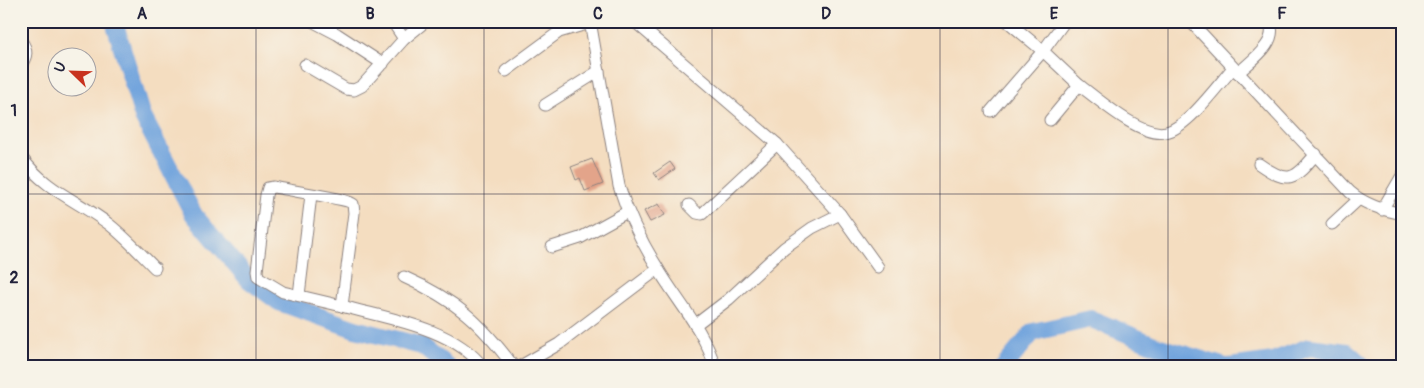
<svg xmlns="http://www.w3.org/2000/svg" width="1424" height="388" font-family="Pangolin,sans-serif">
	<rect width="100%" height="100%" fill="#f7f3e8"/>
	<filter id="ink" filterUnits="userSpaceOnUse"><feTurbulence type="fractalNoise" baseFrequency=".02" numOctaves="2"/><feDisplacementMap in="SourceGraphic" scale="10" xChannelSelector="R" yChannelSelector="G"/><feConvolveMatrix kernelMatrix="1 2 1 2 8 2 1 2 1" color-interpolation-filters="sRGB"/></filter>
	<filter id="wash" filterUnits="userSpaceOnUse"><feTurbulence type="fractalNoise" baseFrequency=".0096" numOctaves="4" result="noise"/><feDisplacementMap in="SourceGraphic" scale="20" xChannelSelector="R" yChannelSelector="G"/><feGaussianBlur stdDeviation="1.12" result="paint"/><feColorMatrix in="noise" values="0 0 0 0 0 0 0 0 0 0 0 0 0 0 0 0 0 1.4 0 .05"/><feComposite in="paint" operator="in"/></filter>
	<g filter="url(#wash)">
		<rect width="100%" height="100%" fill="#f4ddc0"/>
		<g fill="none" stroke-linecap="round" stroke-linejoin="round">
			<!-- river -->
			<g stroke="#72a4dd" stroke-width="18">
				<path d="M114 21 143 117 194 215 249 280 279 302 355 329 422 346 448 367"/>
				<path d="M1004 367 1033 332 1091 319 1157 346 1226 367"/>
				<path d="M1229 367 1273 361 1309 347 1347 352 1364 367"/>
			</g>
		</g>
		<g id="blocks">
			<!-- building -->
			<g fill="#e3a48a">
				<path d="M592 159 603 184 585 191 580 178 576 180 571 167Z"/>
				<path d="M670 162 675 169 659 180 654 173Z"/>
				<path d="M659 204 665 215 650 222 644 211Z"/>
			</g>
		</g>
	</g>
	<g filter="url(#ink)">
		<use href="#blocks" fill-opacity="0" stroke="#8b807e" stroke-width="1"/>
		<g fill="none" stroke-linecap="round" stroke-linejoin="round">
			<defs>
				<g id="minor">
					<path d="M312 21 337 34 383 64"/>
					<path d="M392 21 404 39"/>
					<path d="M590 21 619 186C628 215 641 241 657 267 676 300 704 329 715 367"/>
					<path d="M634 21 777 144 840 214 878 267"/>
					<path d="M1190 21 1350 192C1365 205 1383 210 1403 214"/>
					<path d="M21 41C28 50 27 56 21 65"/>
					<path d="M305 65 346 89 354 90 362 86 404 39 426 21"/>
					<path d="M506 71 559 32 590 23"/>
					<path d="M1238 73C1252 60 1280 42 1269 21"/>
					<path d="M1079 85C1098 99 1142 138 1166 132 1188 127 1218 85 1233 68"/>
					<path d="M545 105 599 71"/>
					<path d="M991 111 1043 51 1007 21"/>
					<path d="M1050 120 1079 85 1043 51 1065 21"/>
					<path d="M21 157C48 193 78 200 110 225 126 238 141 254 155 268"/>
					<path d="M1259 164C1289 185 1294 180 1316 154"/>
					<path d="M274 187C286 190 349 199 353 204L354 213 342 306 283 292 258 277 257 271 266 195 268 188Z"/>
					<path d="M689 205 697 213 702 214 777 144"/>
					<path d="M1382 210 1403 174"/>
					<path d="M1332 224 1359 199"/>
					<path d="M552 247 580 238 627 212"/>
					<path d="M404 277C456 300 480 322 514 367"/>
					<path d="M299 295 311 195"/>
					<path d="M342 306C388 319 452 327 483 367"/>
					<path d="M695 325 729 299 784 248 812 228 840 214"/>
					<path d="M519 367 559 344 658 269"/>
				</g>
			</defs>
			<!-- minor casing -->
			<use href="#minor" stroke="#8b807e" stroke-width="13"/>
			<!-- minor -->
			<use href="#minor" stroke="#fff" stroke-width="11"/>
		</g>
	</g>
	<!-- grid -->
	<path fill="none" stroke="#22223b" stroke-width="1" stroke-opacity="0.55" d="M256 21V367M484 21V367M712 21V367M940 21V367M1168 21V367M21 194H1403"/>
	<!-- margin -->
	<rect width="1424" height="388" fill="none" stroke="#f7f3e8" stroke-width="55"/>
	<!-- north arrow -->
	<g transform="translate(72 72) rotate(293)"><circle r="24" fill="#f7f3e8" stroke="#a29fa3"/>
	<path d="M0-4L9 19L0 12L-9 19Z" fill="#c8321e"/>
	<text y="-8" font-size="14" font-weight="bold" text-anchor="middle" fill="#22223b">U</text>
	</g>
	<rect x="28" y="28" width="1368" height="332" fill="none" stroke="#22223b" stroke-width="2"/>
	<g font-size="16" text-anchor="middle" font-weight="bold" fill="#22223b">
		<text x="142" y="19">A</text>
		<text x="370" y="19">B</text>
		<text x="598" y="19">C</text>
		<text x="826" y="19">D</text>
		<text x="1054" y="19">E</text>
		<text x="1282" y="19">F</text>
		<text x="14" y="116">1</text>
		<text x="14" y="283">2</text>
	</g>
</svg>
